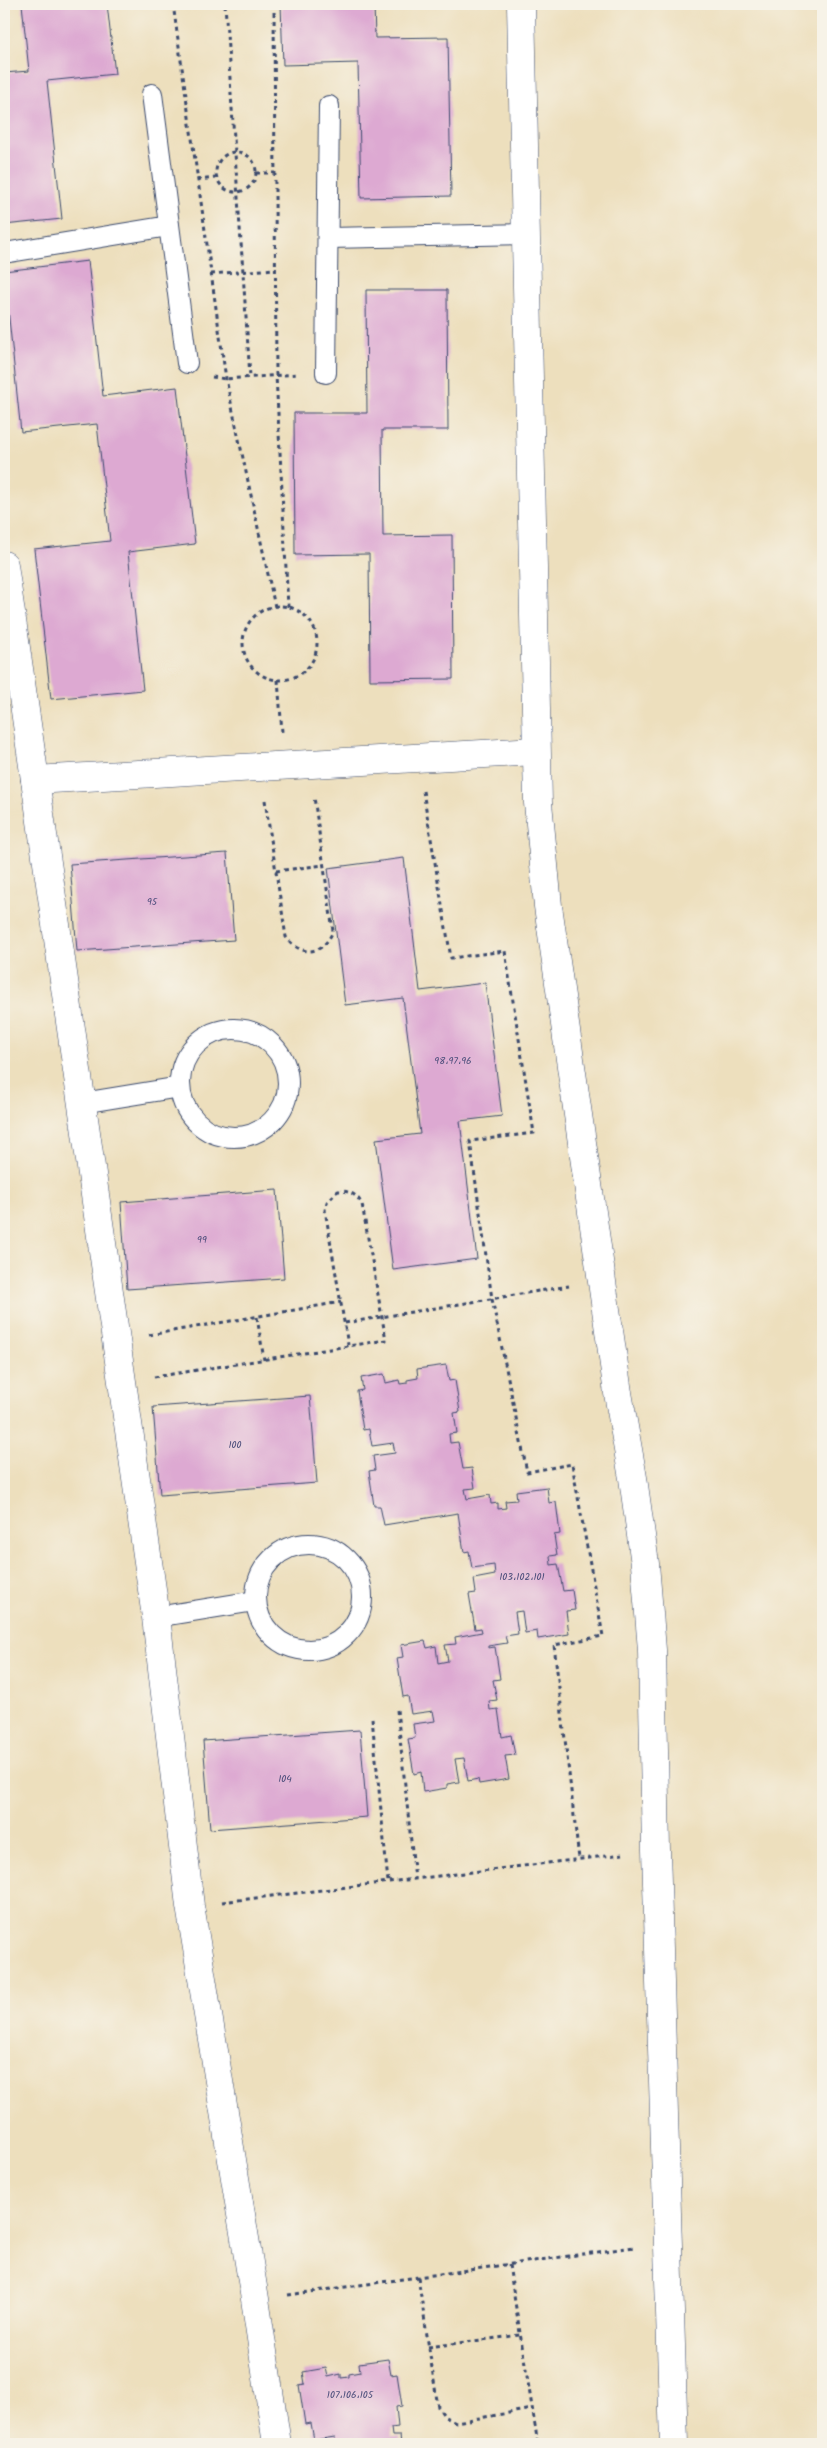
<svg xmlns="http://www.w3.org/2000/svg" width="827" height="2448" font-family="Kalam,sans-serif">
	<rect width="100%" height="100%" fill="#f7f3e8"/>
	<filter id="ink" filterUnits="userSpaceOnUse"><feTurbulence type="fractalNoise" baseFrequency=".02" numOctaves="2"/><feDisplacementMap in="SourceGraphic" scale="10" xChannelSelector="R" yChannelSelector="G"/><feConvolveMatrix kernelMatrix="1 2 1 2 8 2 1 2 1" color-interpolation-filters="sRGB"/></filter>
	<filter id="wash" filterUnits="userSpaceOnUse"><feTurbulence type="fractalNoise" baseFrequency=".0096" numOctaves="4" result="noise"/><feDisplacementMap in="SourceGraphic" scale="20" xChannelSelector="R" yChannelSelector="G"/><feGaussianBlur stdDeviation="1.12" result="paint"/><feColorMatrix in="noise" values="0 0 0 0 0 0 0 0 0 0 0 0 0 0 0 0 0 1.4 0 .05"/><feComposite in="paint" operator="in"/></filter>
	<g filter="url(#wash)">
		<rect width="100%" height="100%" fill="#eddfbd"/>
		<g id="blocks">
			<!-- building -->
			<g fill="#dda9d2">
				<path d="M22 4H107L115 74 47 81 62 219 4 225V73L29 71Z"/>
				<path d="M281 4H374L375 38 448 37 451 196 361 198 358 63 283 65Z"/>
				<path d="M88 261 103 396 177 387 195 544 128 552 143 690 51 699 34 549 110 541 97 424 21 432 4 271Z"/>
				<path d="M366 290H447L448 430H382L383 536 452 535 453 679 370 680 369 554 295 555 294 413H367Z"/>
				<path d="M227 853 234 940 77 951 70 864Z"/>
				<path d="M404 858 420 991 485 983 502 1116 460 1121 477 1259 393 1270 376 1139 420 1134 403 998 345 1005 328 868Z"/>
				<path d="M277 1190 284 1278 127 1289 121 1202Z"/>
				<path d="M446 1365 449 1381 455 1380 460 1412 454 1413 457 1433 449 1434 450 1443 458 1442 463 1469 472 1468 475 1488 465 1489 467 1499 490 1495 491 1504 498 1503V1509L506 1508 505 1501 517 1500 516 1491 547 1487 549 1503 556 1502 560 1534 554 1535 557 1555 550 1556 551 1565 558 1564 563 1591 572 1590 575 1610 566 1611 569 1634 538 1639 537 1631 525 1633 522 1611 515 1612 518 1634 505 1636 507 1643 488 1646V1648L495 1647 500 1679 493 1680 497 1700 489 1701 490 1710 498 1709 502 1737 511 1735 515 1755 505 1756 509 1779 479 1784 478 1779 468 1781 464 1758 455 1759 459 1782 447 1784V1788L423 1792 421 1772 414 1774 408 1739 415 1738 413 1724 435 1721 433 1711 411 1714 408 1696 403 1697 397 1658 403 1657 401 1645 425 1641 427 1648 436 1646 438 1663 448 1661 445 1645 456 1644 455 1637 482 1632 481 1628 475 1629 469 1594 476 1593 474 1579 495 1575 494 1565 472 1568 469 1551 464 1552 458 1513 384 1525 380 1506H374L369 1471 375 1470 373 1456 395 1453 393 1443 372 1446 369 1429 363 1430 357 1391 363 1390 361 1378 384 1374 386 1383 399 1380 400 1384 407 1383V1380L418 1378 417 1369Z"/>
				<path d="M310 1396 317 1483 160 1495 153 1407Z"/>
				<path d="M360 1730 367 1817 210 1829 203 1741Z"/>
				<path d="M388 2359 391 2375 397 2374 402 2406 396 2407 398 2427 391 2428 392 2436H400L401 2444H336L335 2437 314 2440 311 2423 305 2424 299 2385 305 2384 303 2372 326 2368 328 2377 341 2374V2378L349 2377V2374L360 2372 359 2363Z"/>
			</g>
		</g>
	</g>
	<g filter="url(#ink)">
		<use href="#blocks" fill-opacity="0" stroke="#3a496c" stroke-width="1"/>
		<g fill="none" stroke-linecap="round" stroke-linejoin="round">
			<defs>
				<g id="lane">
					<path d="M152 94 187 363"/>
					<path d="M328 238 526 234"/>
					<path d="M4 253 169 226"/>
					<path d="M326 373 329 106"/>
					<circle cx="234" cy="1083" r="54"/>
					<path d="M82 1103 180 1087"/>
					<circle cx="309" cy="1597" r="53"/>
					<path d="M156 1617 255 1601"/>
				</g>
				<g id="street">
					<path d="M521 4 538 803 548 906 618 1393 633 1478 645 1564 652 1650 656 1850 674 2444"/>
					<path d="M4 565 156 1617 190 1906 255 2299 277 2444"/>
					<path d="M35 780 535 751"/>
				</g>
			</defs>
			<!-- lane casing -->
			<use href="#lane" stroke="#3a496c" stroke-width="22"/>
			<!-- street casing -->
			<use href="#street" stroke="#3a496c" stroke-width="29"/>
			<!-- path -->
			<g stroke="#3a496c" stroke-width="3" stroke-dasharray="4 4" stroke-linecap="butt">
				<path d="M173 4 226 379 275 607"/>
				<path d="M225 4 250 377"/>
				<path d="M274 4 276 375 288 607"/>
				<circle cx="236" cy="172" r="20"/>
				<path d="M256 173H275"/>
				<path d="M197 180 216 178"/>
				<path d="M211 274 275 269"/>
				<path d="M212 377 226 379 298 374"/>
				<circle cx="280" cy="643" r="37"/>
				<path d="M278 680 282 732"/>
				<path d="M423 791 451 958 505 951 534 1133 470 1141 492 1299 527 1472 572 1464 603 1636 554 1645 579 1859"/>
				<path d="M265 800 286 937C302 958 323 955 333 931L314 797"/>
				<path d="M276 871 323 865"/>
				<path d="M257 1317 264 1360"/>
				<path d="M345 1323 569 1286"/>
				<path d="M149 1335 341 1302"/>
				<path d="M154 1377 386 1340 362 1204C356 1194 350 1191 338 1191L327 1202 325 1210 348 1345"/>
				<path d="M397 1710 415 1879"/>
				<path d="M372 1718 388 1882"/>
				<path d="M222 1902 623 1854"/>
				<path d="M509 2265 538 2444"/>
				<path d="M418 2277 438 2407 445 2417 456 2422 532 2409"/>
				<path d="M288 2295 634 2247"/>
				<path d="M428 2347 520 2335"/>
			</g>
			<!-- lane -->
			<use href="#lane" stroke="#fff" stroke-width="20"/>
			<!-- street -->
			<use href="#street" stroke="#fff" stroke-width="28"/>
		</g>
	</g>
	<g text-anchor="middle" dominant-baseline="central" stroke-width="5" stroke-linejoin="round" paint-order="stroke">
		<!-- number labels -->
		<g font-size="10" fill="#4c4e7b">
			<text x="152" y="902">95</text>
			<text x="453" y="1061">98،97،96</text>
			<text x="202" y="1240">99</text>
			<text x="235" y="1445">100</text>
			<text x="522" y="1577">103،102،101</text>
			<text x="285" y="1779">104</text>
			<text x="350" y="2395">107،106،105</text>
		</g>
	</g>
	<!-- margin -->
	<rect width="827" height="2448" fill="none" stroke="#f7f3e8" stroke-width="20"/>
</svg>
